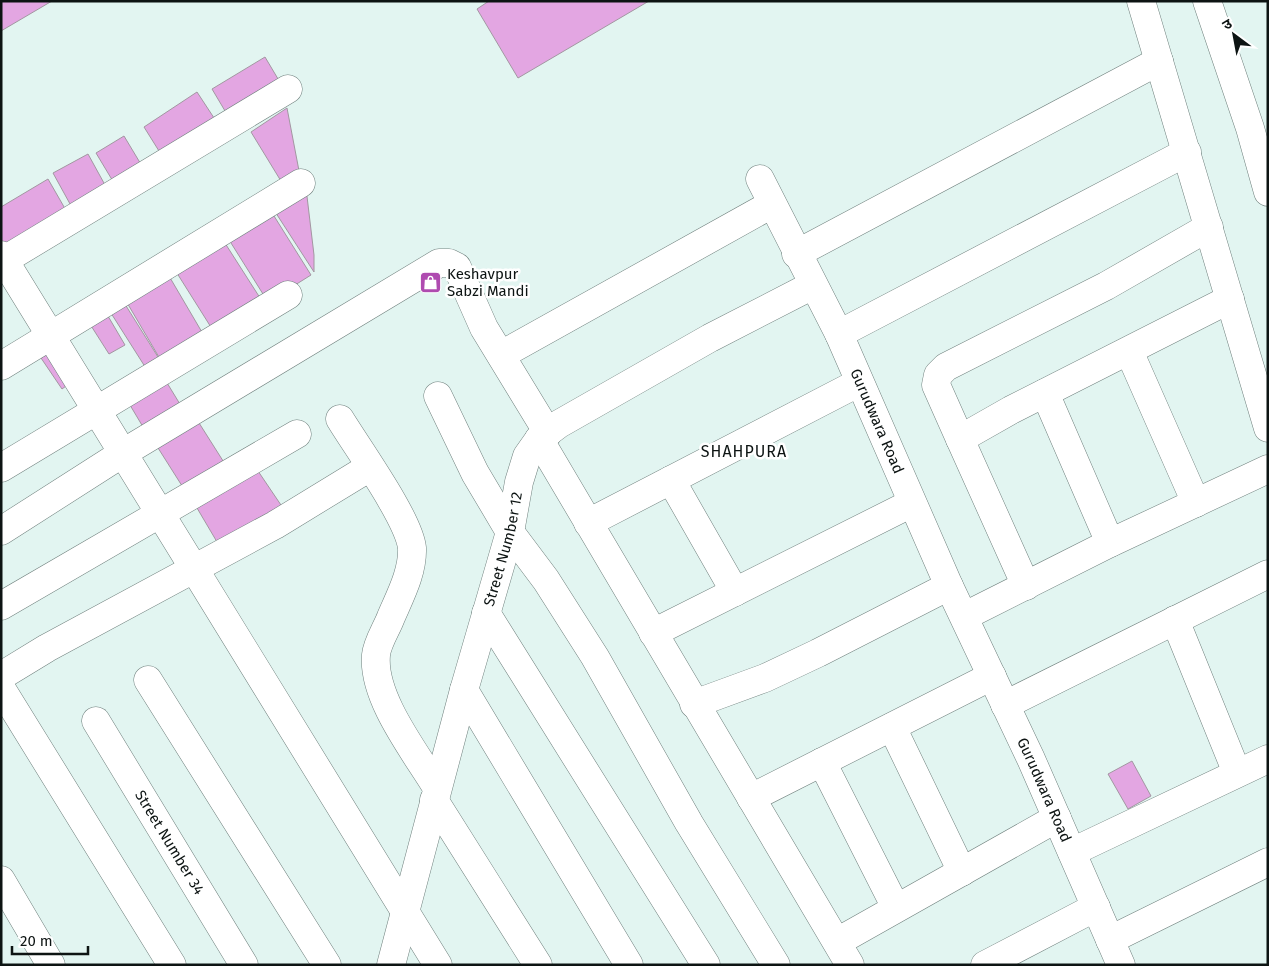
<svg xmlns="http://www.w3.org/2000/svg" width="1269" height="966" font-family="'Fira Sans','Noto Sans Devanagari',sans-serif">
	<rect width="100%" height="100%" fill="#e2f5f1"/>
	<!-- building -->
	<g fill="#e3a6e2" stroke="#a297a1">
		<path d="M1 1H52L1 31Z"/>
		<path d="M489 1H649L518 78 477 9Z"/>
		<path d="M265 57 284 89 231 121 212 89Z"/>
		<path d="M197 92 218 124 164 159 144 127Z"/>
		<path d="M287 108 300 176 284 186 251 132Z"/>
		<path d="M124 136 145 171 117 188 96 153Z"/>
		<path d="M88 154 110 194 75 213 53 173Z"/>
		<path d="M48 179 71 219 10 255 1 240V207Z"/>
		<path d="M306 188 314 255V272L272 207Z"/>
		<path d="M269 208 311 275 268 302 226 235Z"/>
		<path d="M223 240 262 301 214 332 175 270Z"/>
		<path d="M169 276 206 339 163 364 126 301Z"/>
		<path d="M123 301 163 365 149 373 109 310Z"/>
		<path d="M105 311 125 345 109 354 88 321Z"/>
		<path d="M54 350 74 380 62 389 41 358Z"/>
		<path d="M161 373 186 414 149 437 124 395Z"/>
		<path d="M194 415 225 464 184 489 153 440Z"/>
		<path d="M258 471 283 508 220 547 197 508Z"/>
		<path d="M1132 761 1151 796 1128 809 1108 774Z"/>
	</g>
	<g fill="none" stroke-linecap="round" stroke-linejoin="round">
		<defs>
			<g id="minor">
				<path d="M1141 1 1268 428"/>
				<path d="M1207 1 1250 128 1268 192"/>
				<path id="s1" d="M760 179 839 334 949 586 1031 759 1121 965"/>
				<path d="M796 254 1159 61"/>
				<path d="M1 255 438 965"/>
				<path d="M1 262 288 89"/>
				<path d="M839 334 1187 152"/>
				<path d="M1129 351 1196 503"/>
				<path d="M501 355 772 204"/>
				<path d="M1 366 301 183"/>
				<path d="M1045 393 1110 543"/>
				<path d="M438 396 475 473 510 532 546 580 595 657 689 823 776 965"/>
				<path d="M340 419C357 447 409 519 412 548 413 572 400 596 391 617 387 628 377 643 376 655 372 698 416 753 437 788"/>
				<path d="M539 439 850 965"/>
				<path d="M960 439 936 385 938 375 946 367 1106 286 1209 227"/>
				<path d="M1 468 288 295"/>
				<path d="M671 480 735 592"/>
				<path d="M588 523 858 383"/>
				<path d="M1 531 123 453 439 263H449L457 267 484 328 548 433"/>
				<path d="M1026 586 960 439 1011 410 1230 299"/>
				<path d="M1 606 297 434"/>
				<path d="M486 613 706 965"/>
				<path d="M965 616 1110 543 1268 469"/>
				<path d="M1175 620 1237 773"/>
				<path d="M653 633 912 503"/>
				<path d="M1 676 47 648 275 525 370 467"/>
				<path d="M148 680 327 965"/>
				<path d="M1 688 172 965"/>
				<path d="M464 690 629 965"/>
				<path d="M694 704 765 678 818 653 949 586"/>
				<path d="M1005 705 1268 574"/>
				<path id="s2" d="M96 721 244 965"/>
				<path d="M892 727 962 872"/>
				<path d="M822 762 896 908"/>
				<path d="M751 798 992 676"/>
				<path d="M434 800 538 965"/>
				<path d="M1072 852 1268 759"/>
				<path d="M1 880 51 965"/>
				<path d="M1110 940 1268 862"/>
				<path d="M837 942 1057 818"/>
				<path id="s3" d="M391 965 464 690 510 532 519 482 527 456 539 439 559 424 710 338 813 285"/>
				<path d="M985 965 1096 907"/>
			</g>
		</defs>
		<!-- minor casing -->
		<use href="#minor" stroke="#70817e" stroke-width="29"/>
		<!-- minor -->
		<use href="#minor" stroke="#fff" stroke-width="28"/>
	</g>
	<!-- icons -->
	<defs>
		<symbol id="shop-square" viewBox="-11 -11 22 22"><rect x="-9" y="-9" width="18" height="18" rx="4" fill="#af4bb0" stroke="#fff"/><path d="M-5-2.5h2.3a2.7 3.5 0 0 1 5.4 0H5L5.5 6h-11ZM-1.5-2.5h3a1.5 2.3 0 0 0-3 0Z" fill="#fff"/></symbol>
	</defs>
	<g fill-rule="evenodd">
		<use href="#shop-square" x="418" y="270" width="25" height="25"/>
	</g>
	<g text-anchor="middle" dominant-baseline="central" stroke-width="5" stroke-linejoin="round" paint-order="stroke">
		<!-- poi labels -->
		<g font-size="15" fill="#0d1413" stroke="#fff" text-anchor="start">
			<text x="447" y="274">Keshavpur<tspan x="447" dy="17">Sabzi Mandi</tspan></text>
		</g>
		<!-- street labels -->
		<g font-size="15" fill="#0d1413" stroke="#fff">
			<text stroke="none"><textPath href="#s1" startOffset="269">Gurudwara Road</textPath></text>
			<text stroke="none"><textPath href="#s3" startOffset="431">Street Number 12</textPath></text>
			<text stroke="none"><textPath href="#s1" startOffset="674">Gurudwara Road</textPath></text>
			<text stroke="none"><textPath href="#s2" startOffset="142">Street Number 34</textPath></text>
		</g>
		<!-- neighbourhood labels -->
		<g font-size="16" letter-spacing="1" fill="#0d1413" stroke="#fff">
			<text x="744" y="451">SHAHPURA</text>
		</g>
	</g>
	<!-- border -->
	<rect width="1269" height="966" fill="none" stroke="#0d1413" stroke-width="5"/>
	<!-- north arrow -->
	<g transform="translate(1234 35) rotate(328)" stroke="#ffffff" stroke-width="4" paint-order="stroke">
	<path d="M0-4L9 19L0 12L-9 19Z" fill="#0d1413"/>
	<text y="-8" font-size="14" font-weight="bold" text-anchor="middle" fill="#0d1413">उ</text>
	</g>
	<!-- scale -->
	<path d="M12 946v8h76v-8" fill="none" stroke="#0d1413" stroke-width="2.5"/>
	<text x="20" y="946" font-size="15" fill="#0d1413" stroke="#ffffff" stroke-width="4" paint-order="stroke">20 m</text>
</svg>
